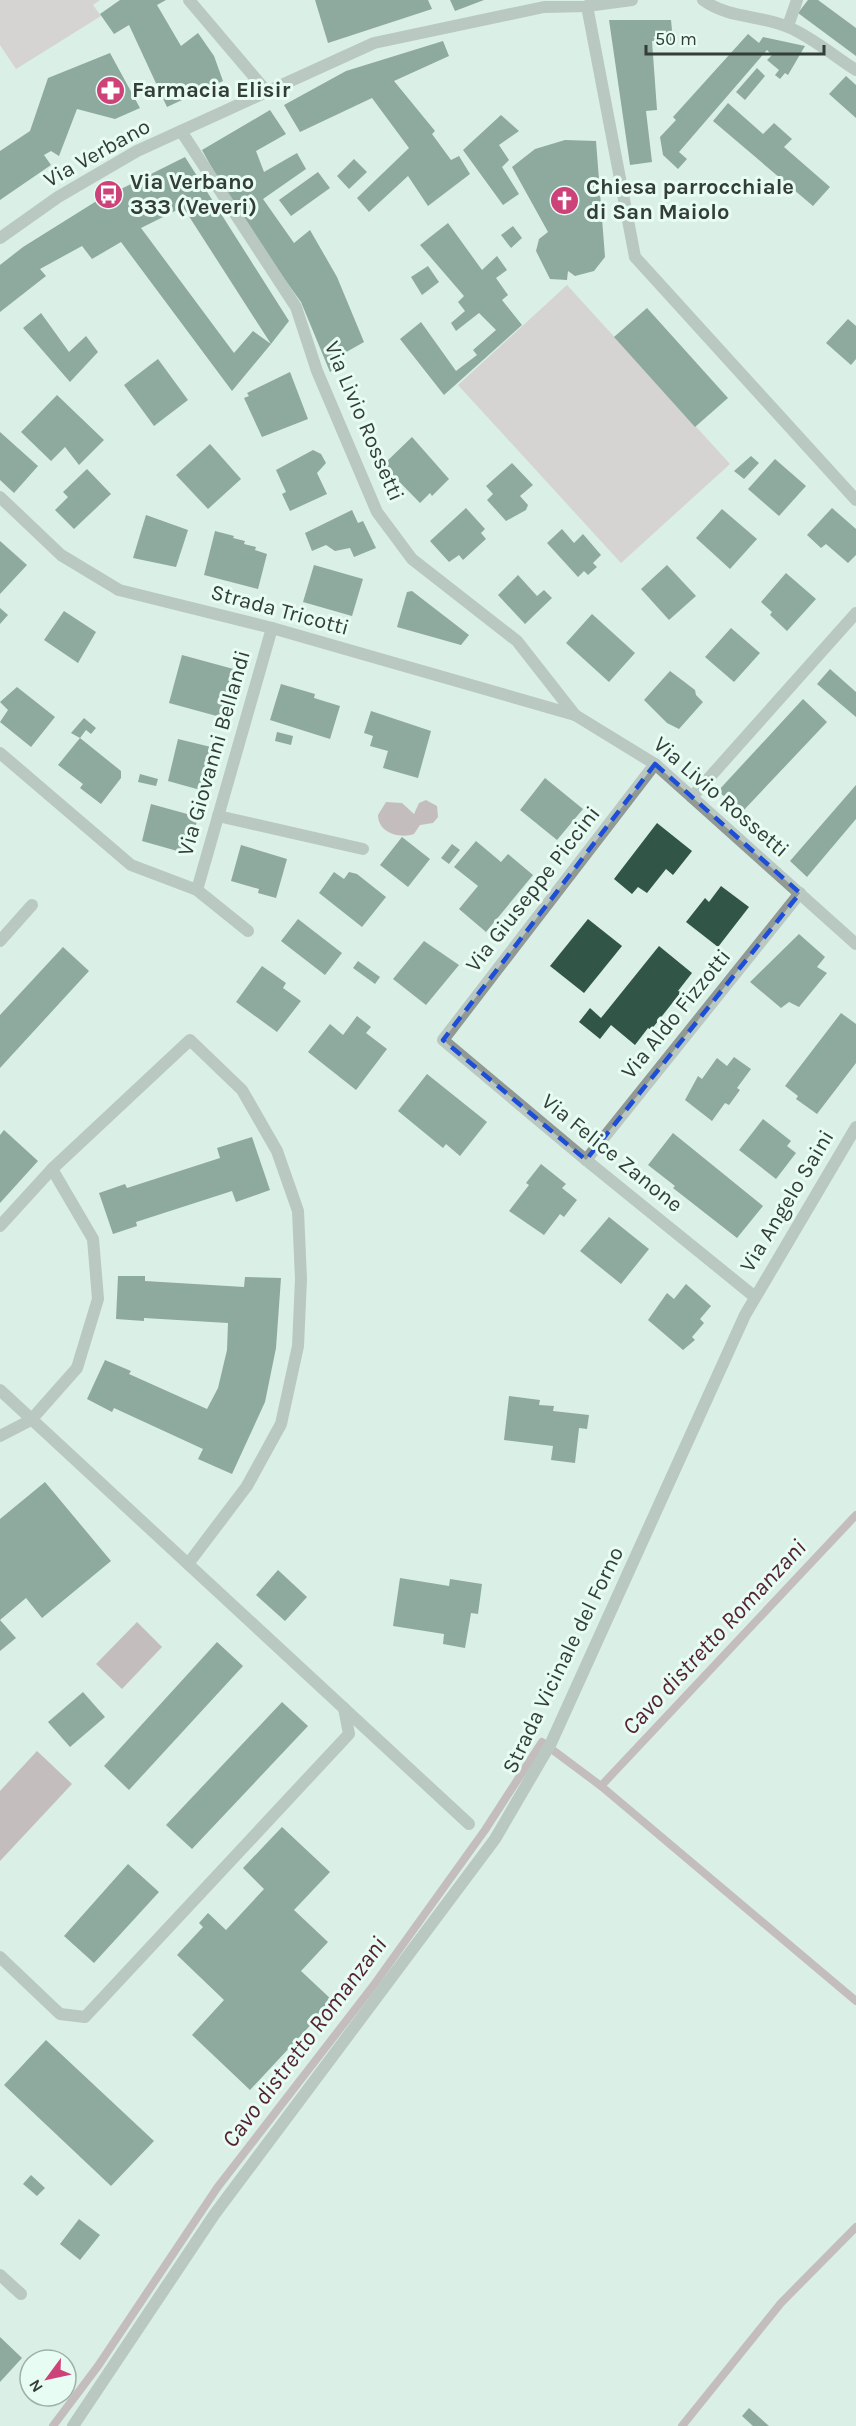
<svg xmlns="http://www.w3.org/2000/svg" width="856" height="2426" font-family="Karla,sans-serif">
	<rect width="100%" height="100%" fill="#daefe5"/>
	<!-- green -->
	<g fill="#cfb3bb">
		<path d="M0 0H100L93 5 101 16 16 69 0 45Z"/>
		<path d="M567 285 730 464 621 563 458 385Z"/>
	</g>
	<!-- water -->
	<g fill="#a9828d">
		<path d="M426 800 437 806 438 817 433 823 420 825 414 834C400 839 378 833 378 815L386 802 402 803 414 814 419 803Z"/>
		<path d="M137 1622 162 1647 122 1689 96 1664Z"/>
		<path d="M37 1751 72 1784 0 1861V1791Z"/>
	</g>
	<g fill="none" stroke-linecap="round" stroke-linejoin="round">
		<!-- stream -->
		<g stroke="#a9828d" stroke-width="8">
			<path d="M856 1515 601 1786 856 2001"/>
			<path d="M53 2426 98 2366 217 2188 373 1986 485 1830 542 1742 601 1786"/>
			<path d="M682 2426 781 2303 856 2227"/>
		</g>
	</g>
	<!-- building -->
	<g fill="#315647">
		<path d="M120 0H166L157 5 181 46 198 33 214 56 223 81 167 107 129 25 114 34 100 14Z"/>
		<path d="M315 0H428L432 9 328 43Z"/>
		<path d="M450 0H484L455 11Z"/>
		<path d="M808 0H818L856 28V56L798 13Z"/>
		<path d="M609 20H671L673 41H652L657 110 646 111 652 162 630 165Z"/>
		<path d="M748 34 759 43 763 37 805 46 788 75 785 73 780 79 775 75 779 70 767 60 772 55 767 50 679 152 687 159 678 169 663 155 660 137 676 120 673 117Z"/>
		<path d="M443 41 449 56 394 81 435 131 432 134 451 160 459 156 470 174 428 206 408 176 369 212 357 198 409 148 372 98 300 132 284 105 346 71Z"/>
		<path d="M110 53 140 108 115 119 77 109 59 156 51 151 44 155 51 165 0 200V151L30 131 48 78Z"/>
		<path d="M757 68 765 76 745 100 736 92Z"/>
		<path d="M846 76 856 85V118L829 94Z"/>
		<path d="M728 103 763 134 774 123 792 139 784 147 830 187 813 206 713 121Z"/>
		<path d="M270 110 286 134 256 151 264 172 297 153 306 169 263 199 294 243 310 230 337 277 364 342 341 355 343 362 330 372 301 302 239 216 202 150Z"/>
		<path d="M501 115 519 131 499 145 509 160 502 167 519 194 503 205 463 150Z"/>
		<path d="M565 140 596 141 605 257 594 271 575 276 568 271 567 280 550 279 536 251 539 239 548 232 512 167 535 149Z"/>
		<path d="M185 157 289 321 271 344 183 207 141 228 234 353 253 331 271 344 232 391 121 242 92 259 82 246 40 269 46 276 0 312V265L23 247 95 202Z"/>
		<path d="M354 159 367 172 349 189 337 176Z"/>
		<path d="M318 172 330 188 291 216 279 200Z"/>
		<path d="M448 223 482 270 497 256 507 270 496 278 508 295 502 300 522 325 444 395 400 339 421 322 456 371 477 355 473 350 496 330 479 313 456 331 451 323 465 311 458 302 464 296 420 245Z"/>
		<path d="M513 226 522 238 511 248 501 235Z"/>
		<path d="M428 266 439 282 422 295 411 277Z"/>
		<path d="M647 308 728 398 695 427 614 337Z"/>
		<path d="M41 313 69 352 86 336 98 352 70 382 23 328Z"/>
		<path d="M848 319 856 326V359L851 365 826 343Z"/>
		<path d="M158 359 188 400 154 426 124 385Z"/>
		<path d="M290 372 308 419 262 437 244 398 249 396 247 393Z"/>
		<path d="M57 395 104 440 79 465 65 447 51 461 21 432Z"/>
		<path d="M0 432 38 466 14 493 0 480Z"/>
		<path d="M412 437 449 479 432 496 430 493 420 503 383 465Z"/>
		<path d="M210 444 241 479 208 509 176 475Z"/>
		<path d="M313 450 321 454 326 463 317 473 327 494 290 511 282 494 286 492 276 470Z"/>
		<path d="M751 456 759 463 744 479 734 471Z"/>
		<path d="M775 459 806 486 779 516 748 489Z"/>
		<path d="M512 463 533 485 520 496 528 505 526 510 506 521 487 500 493 494 486 486Z"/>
		<path d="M87 469 111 494 74 529 55 510 68 497 63 492Z"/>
		<path d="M466 508 485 529 481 533 486 539 463 560 459 555 449 562 430 541Z"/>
		<path d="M832 508 856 529V555L848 563 826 544 821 548 807 535Z"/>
		<path d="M722 509 757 539 730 569 696 538Z"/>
		<path d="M352 510 358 523 363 521 376 548 354 557 350 548 335 551 326 545 312 551 305 533Z"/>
		<path d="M146 515 188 530 176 567 133 558Z"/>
		<path d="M562 529 574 543 583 534 601 555 593 563 597 567 588 575 584 571 578 577 547 543Z"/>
		<path d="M215 531 234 536 233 538 245 541 244 544 256 547 255 550 267 554 258 589 204 575Z"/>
		<path d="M0 541 27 565 0 594Z"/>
		<path d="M314 565 363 579 352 616 303 602Z"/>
		<path d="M667 565 696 596 669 620 641 589Z"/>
		<path d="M786 573 816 599 787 631 770 615 772 612 761 602Z"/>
		<path d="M518 575 537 596 544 590 552 598 525 624 498 595Z"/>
		<path d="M412 591 469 635 461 645 397 627 407 592Z"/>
		<path d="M0 608 8 615 0 624Z"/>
		<path d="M64 611 96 632 78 663 44 640Z"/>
		<path d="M592 614 635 653 609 682 566 643Z"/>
		<path d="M731 628 760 653 734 682 705 657Z"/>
		<path d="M182 655 237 670 224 718 169 703Z"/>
		<path d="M830 669 856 692V717L817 684Z"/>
		<path d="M670 671 695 690 696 695 703 702 679 729 667 723 644 700Z"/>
		<path d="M281 684 315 694 314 698 340 706 330 739 270 720Z"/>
		<path d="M17 687 55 717 31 747 0 722 8 710 0 702Z"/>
		<path d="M803 699 827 722 742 812 718 791Z"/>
		<path d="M371 711 431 731 418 778 383 768 388 751 370 746 373 736 364 733Z"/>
		<path d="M84 718 96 728 91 734 86 730 80 738 121 771V778L101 804 80 788 83 784 58 765 80 738 71 733Z"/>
		<path d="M277 732 293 736 291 745 275 741Z"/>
		<path d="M178 739 215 748 204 791 168 781Z"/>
		<path d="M140 774 158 779 156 786 138 782Z"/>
		<path d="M545 778 583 809 557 840 520 810Z"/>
		<path d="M856 785V819L807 877 790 861Z"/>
		<path d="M151 804 198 817 188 854 142 841Z"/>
		<path d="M657 823 692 851 673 875 666 869 647 893 638 887 632 894 614 879Z"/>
		<path d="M402 837 430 859 408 887 380 865Z"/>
		<path d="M476 841 501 862 508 854 533 875 486 932 459 909 478 886 454 867Z"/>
		<path d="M452 844 460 850 449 864 441 858Z"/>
		<path d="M241 845 287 859 276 898 258 893 259 889 231 881Z"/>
		<path d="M334 872 344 879 349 872 357 874 386 897 362 927 319 893Z"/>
		<path d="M721 886 749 907 718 947 686 922 705 898 709 902Z"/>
		<path d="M298 919 342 953 325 975 281 941Z"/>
		<path d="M588 919 622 946 584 993 550 966Z"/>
		<path d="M799 934 825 957 817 967 827 973 799 1007 789 1002 781 1008 750 982Z"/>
		<path d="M424 941 459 965 426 1005 393 979Z"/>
		<path d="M659 946 692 973 678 991 681 992 651 1030 648 1028 635 1045 611 1025 600 1039 579 1022 590 1008 601 1018Z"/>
		<path d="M63 947 89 971 0 1068V1015Z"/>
		<path d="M358 961 380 977 375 984 353 968Z"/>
		<path d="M262 966 286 983 283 988 301 1001 277 1032 236 1002Z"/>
		<path d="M841 1013 856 1024V1063L817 1114 796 1099 798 1096 785 1086Z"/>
		<path d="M357 1016 371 1027 366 1033 387 1049 356 1090 308 1052 330 1024 343 1035Z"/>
		<path d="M734 1057 751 1069 737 1088 740 1090 729 1105 725 1103 712 1121 685 1100 698 1076 702 1079 717 1058 727 1066Z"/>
		<path d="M427 1074 487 1122 460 1156 446 1144 443 1148 398 1111Z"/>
		<path d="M763 1119 791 1141 787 1146 796 1153 776 1179 739 1150Z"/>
		<path d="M4 1130 38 1161 0 1203V1135Z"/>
		<path d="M673 1133 763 1206 737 1238 673 1188 675 1186 648 1165Z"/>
		<path d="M252 1137 270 1190 236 1202 232 1191 136 1222 137 1226 113 1234 99 1193 125 1184 127 1188 220 1158 217 1148Z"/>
		<path d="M541 1164 566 1184 562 1188 577 1200 564 1217 560 1214 544 1235 509 1211 529 1185 526 1183Z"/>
		<path d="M609 1217 649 1249 621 1284 580 1251Z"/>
		<path d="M118 1276H145V1281L244 1287 245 1277 281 1278 276 1348 265 1402 232 1474 198 1459 203 1449 114 1408 112 1412 87 1399 105 1360 131 1371 129 1374 207 1409 218 1388 227 1350 228 1323 144 1318V1321L116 1319Z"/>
		<path d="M686 1284 711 1306 700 1319 704 1323 692 1337 695 1340 683 1350 648 1320 667 1293 674 1299Z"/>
		<path d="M509 1396 540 1400 539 1405 554 1406 553 1411 589 1415 587 1429 579 1428 575 1463 551 1460 553 1446 504 1440Z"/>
		<path d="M45 1482 111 1561 42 1618 26 1598 0 1620 16 1638 0 1651V1519Z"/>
		<path d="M278 1570 307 1597 285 1621 256 1595Z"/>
		<path d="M400 1578 449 1586 450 1579 482 1584 478 1614 471 1613 465 1648 443 1644 444 1634 393 1626Z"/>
		<path d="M217 1642 243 1666 129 1790 104 1766Z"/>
		<path d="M83 1692 105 1717 70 1747 48 1722Z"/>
		<path d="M282 1702 308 1726 192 1849 166 1825Z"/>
		<path d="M282 1827 330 1872 294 1910 328 1942 301 1971 333 2001 250 2090 192 2035 224 2000 177 1955 203 1927 199 1923 208 1913 226 1930 264 1889 243 1868Z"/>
		<path d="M128 1864 159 1892 94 1963 64 1936Z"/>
		<path d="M46 2040 154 2141 111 2186 4 2085Z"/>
		<path d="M31 2175 45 2188 37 2196 23 2184Z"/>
		<path d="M79 2219 100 2235 80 2260 60 2244Z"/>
		<path d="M0 2337 22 2358 0 2382Z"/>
		<path d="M749 2408 769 2426H753L742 2416Z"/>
	</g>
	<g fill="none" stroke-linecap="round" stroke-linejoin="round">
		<!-- service -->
		<g stroke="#919995" stroke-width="12">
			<path d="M0 941 32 905"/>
			<path d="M0 1226 52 1169 190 1040 242 1090 277 1151 298 1211 301 1279 298 1346 281 1424 247 1486 188 1564"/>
			<path d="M0 1390 469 1824"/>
			<path d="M0 1436 31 1420 77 1368 98 1299 93 1239 52 1169"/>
			<path d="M0 1957 60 2014 85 2017 349 1734 344 1708"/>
			<path d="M0 2275 21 2294"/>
		</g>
		<!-- minor -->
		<g stroke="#919995" stroke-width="12">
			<path d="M189 0 267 92"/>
			<path d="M703 0C729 19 761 15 788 27 812 37 834 56 856 70"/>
			<path d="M587 6 635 257 856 500"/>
			<path d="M788 26 797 0"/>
			<path d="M181 131 296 307 317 371 377 512 412 559 517 641 575 715 655 764 856 944"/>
			<path d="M0 497 61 555 119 590 272 628 575 715"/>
			<path d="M0 753 131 865 197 890 248 931"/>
			<path d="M655 764 443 1040 586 1160 755 1297"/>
			<path d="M692 797 856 613"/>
			<path d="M218 816 363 849"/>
			<path d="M197 890 272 628"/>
			<path d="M586 1160 800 893"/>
			<path d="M73 2426 214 2215 495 1839 551 1743 745 1315 856 1127"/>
		</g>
		<!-- tertiary -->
		<path stroke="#919995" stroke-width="12" d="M0 238 58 197 137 151 374 43 544 7 587 6 632 0"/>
	</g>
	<!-- marked area -->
	<path d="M0 0H856V2426H0ZM655 764 800 893 586 1160 443 1040Z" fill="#daefe5" fill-opacity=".55" fill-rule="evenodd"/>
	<path fill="none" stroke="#1d4ed8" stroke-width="4.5" stroke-dasharray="12 8" stroke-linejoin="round" d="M655 764 800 893 586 1160 443 1040Z"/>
	<!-- icons -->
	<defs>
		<symbol id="pharmacy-disc" viewBox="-11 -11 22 22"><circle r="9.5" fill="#cc4279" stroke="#e7fcf2"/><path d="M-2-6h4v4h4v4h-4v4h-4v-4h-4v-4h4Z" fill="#fff"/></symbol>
		<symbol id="bus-disc" viewBox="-11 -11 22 22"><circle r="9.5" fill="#cc4279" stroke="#e7fcf2"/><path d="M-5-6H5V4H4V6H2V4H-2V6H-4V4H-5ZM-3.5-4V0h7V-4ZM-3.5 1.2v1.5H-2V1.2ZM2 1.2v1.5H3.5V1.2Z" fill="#fff"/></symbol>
		<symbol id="church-disc" viewBox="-11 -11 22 22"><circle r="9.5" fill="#cc4279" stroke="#e7fcf2"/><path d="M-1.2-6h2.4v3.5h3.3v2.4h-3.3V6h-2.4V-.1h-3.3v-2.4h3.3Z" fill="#fff"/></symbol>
	</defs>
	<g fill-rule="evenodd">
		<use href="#pharmacy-disc" x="94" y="74" width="33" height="33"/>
		<use href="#bus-disc" x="92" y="178" width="33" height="33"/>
		<use href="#church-disc" x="548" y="184" width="33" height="33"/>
	</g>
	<g text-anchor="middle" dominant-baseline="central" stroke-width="6" stroke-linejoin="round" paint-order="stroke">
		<!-- poi labels -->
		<g font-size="22" font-weight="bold" fill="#343d39" stroke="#e7fcf2" text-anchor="start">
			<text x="132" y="90">Farmacia Elisir</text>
			<text x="130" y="182">Via Verbano<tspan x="130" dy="25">333 (Veveri)</tspan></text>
			<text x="586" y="187">Chiesa parrocchiale<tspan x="586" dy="25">di San Maiolo</tspan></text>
		</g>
		<!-- street labels -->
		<g font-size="22" fill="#343d39" stroke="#e7fcf2">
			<text transform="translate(97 153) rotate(-29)">Via Verbano</text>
			<text transform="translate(364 421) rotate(67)">Via Livio Rossetti</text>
			<text transform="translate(280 610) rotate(15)">Strada Tricotti</text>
			<text transform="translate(214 753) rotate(-74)">Via Giovanni Bellandi</text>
			<text transform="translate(721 797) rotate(41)">Via Livio Rossetti</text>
			<text transform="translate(533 889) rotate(-52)">Via Giuseppe Piccini</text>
			<text transform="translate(676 1014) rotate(-51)">Via Aldo Fizzotti</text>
			<text transform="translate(612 1153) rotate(39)">Via Felice Zanone</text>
			<text transform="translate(787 1201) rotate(-59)">Via Angelo Saini</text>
			<text transform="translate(563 1660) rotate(-64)">Strada Vicinale del Forno</text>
		</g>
		<!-- water labels -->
		<g font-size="24" font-style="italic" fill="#562235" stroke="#e7fcf2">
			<text transform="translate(714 1637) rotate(-47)">Cavo distretto Romanzani</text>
			<text transform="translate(304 2042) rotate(-53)">Cavo distretto Romanzani</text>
		</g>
	</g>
	<!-- north arrow -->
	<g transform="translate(48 2378) rotate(237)"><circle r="28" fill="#e7fcf2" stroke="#9fb0a8" stroke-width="1.5"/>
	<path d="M0-4.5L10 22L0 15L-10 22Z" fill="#cc4279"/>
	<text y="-9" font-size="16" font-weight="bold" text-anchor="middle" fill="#343d39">N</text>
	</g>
	<!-- scale -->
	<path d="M646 45v9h178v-9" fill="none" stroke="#343d39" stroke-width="3"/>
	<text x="655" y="45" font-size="18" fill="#343d39" stroke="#e7fcf2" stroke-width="4.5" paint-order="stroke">50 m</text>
</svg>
